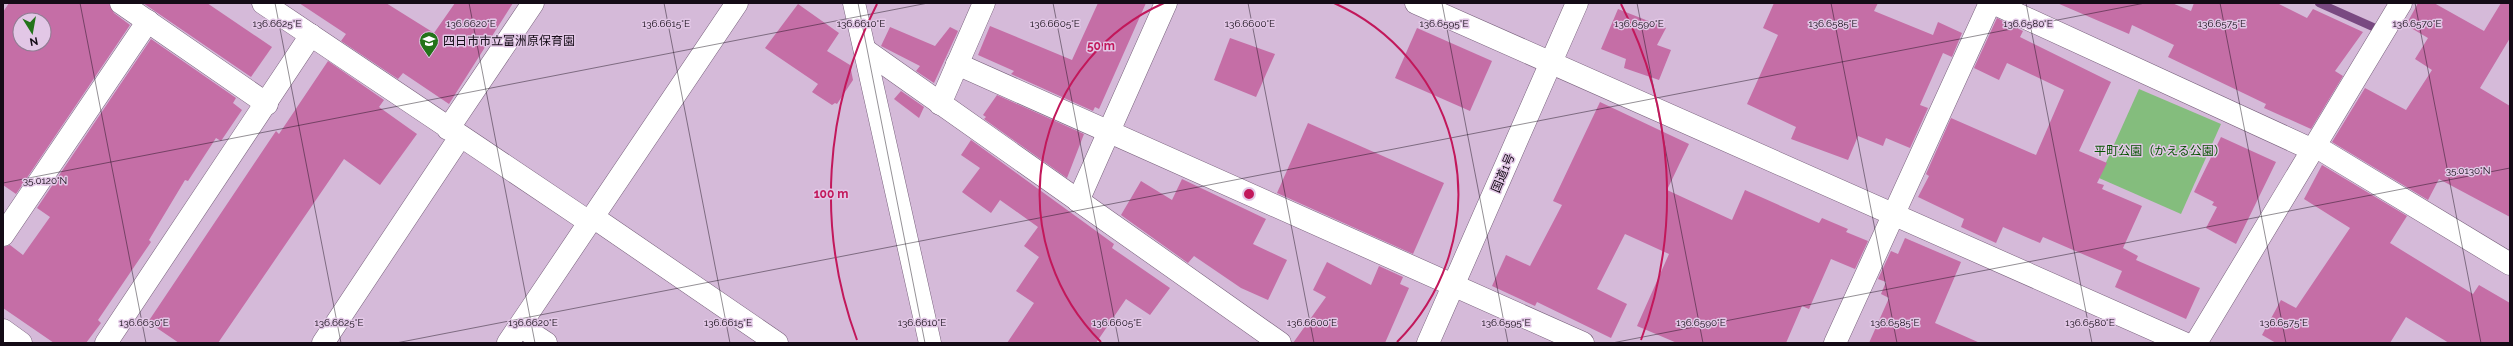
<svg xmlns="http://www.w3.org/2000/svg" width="2513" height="346" font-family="Raleway,'Noto Sans JP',sans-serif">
	<rect width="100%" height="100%" fill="#d5bad9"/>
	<!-- green -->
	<path fill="#84bd7d" d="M2139 89 2221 124 2181 214 2099 178Z"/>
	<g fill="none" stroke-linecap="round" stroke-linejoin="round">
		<!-- stream -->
		<path stroke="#794981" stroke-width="8" d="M2319 3 2373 27"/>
	</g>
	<!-- building -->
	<g fill="#c56ea6" fill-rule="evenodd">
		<path d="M9 3H109L114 13 130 25 16 194 3 185V12ZM20 20H44V44H20Z"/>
		<path d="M143 3H207L272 47 251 77Z"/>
		<path d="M299 3H386L434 33 455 3H513L449 104 403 73 398 79 341 41 346 34Z"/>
		<path d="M1098 3H1146L1099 109 1095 107 1093 111 1011 74 1014 71 978 55 990 26 1072 60Z"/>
		<path d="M1774 3H1878L1874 11 1933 35 1938 22 1962 33 1952 57 1943 53 1920 105 1928 108 1910 148 1886 138 1883 146 1858 136 1848 160 1791 139 1796 127 1747 104 1778 35 1763 28Z"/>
		<path d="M2057 3H2172L2191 11 2194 3H2277L2307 18 2313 9 2363 32 2335 71 2343 76 2311 129 2264 108 2266 104 2168 57 2174 45 2132 25 2129 34Z"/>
		<path d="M2418 3H2434L2484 31 2501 3H2510V38L2480 88 2510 106V217L2439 179 2428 200 2332 142 2365 88 2406 110 2432 70 2415 59 2428 38 2406 25Z"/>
		<path d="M798 4 839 33 827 51 850 65 853 80 837 104 835 103 832 105 812 92 818 84 765 48Z"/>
		<path d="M1618 9 1666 28 1657 45 1671 50 1659 80 1624 68 1626 59 1601 49Z"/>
		<path d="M1997 18 2023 31 2020 37 2111 82 2079 151 2107 163 2097 183 2104 185 2102 189 2142 206 2123 248 2138 256 2136 260 2200 288 2186 319 2115 287 2122 271 2043 237 2040 243 2003 227 1996 243 1961 227 1964 219 1918 197 1929 176 1926 174 1951 118 2036 155 2064 90 2007 63 1999 80 1974 68Z"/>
		<path d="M890 27 935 46 950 27 958 31 934 83 916 71 920 66 881 46Z"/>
		<path d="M1417 28 1492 61 1470 111 1395 78Z"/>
		<path d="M1230 38 1275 54 1256 97 1214 80Z"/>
		<path d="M151 39 236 98 233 103 242 110 221 141 216 138 188 181 185 180 149 240 151 242 98 320 101 323 86 343H54L3 308V247L10 245 23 255 50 217 37 208Z"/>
		<path d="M328 61 384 100 379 107 417 134 380 185 344 159 218 343H179L148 322 276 131 279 134Z"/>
		<path d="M901 91 924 107 919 118 894 99Z"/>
		<path d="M997 95 1084 134 1067 178 984 119 986 117 983 115Z"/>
		<path d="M1600 102 1689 144 1667 190 1732 220 1745 190 1819 223 1822 218 1848 229 1846 232 1868 241 1855 269 1831 259 1809 309 1802 306 1786 343H1677L1637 326 1669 254 1625 234 1597 289 1627 304 1611 338 1537 302 1535 306 1492 286 1506 255 1530 266 1562 205 1553 201Z"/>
		<path d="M1308 123 1444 183 1413 254 1277 193Z"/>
		<path d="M2221 137 2276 162 2236 244 2206 228 2217 207 2212 205 2214 202 2194 192Z"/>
		<path d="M971 140 1114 244 1112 248 1170 288 1150 315 1126 299 1096 343H1007L1034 303 1016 291 1039 257 1024 246 1038 227 1000 200 991 213 962 192 980 168 961 155Z"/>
		<path d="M2322 165 2407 216 2390 243 2473 294 2479 285 2510 303V343H2449L2406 317 2390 343H2276L2262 335 2281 300 2296 308 2350 228 2304 199Z"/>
		<path d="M1182 179 1266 219 1253 244 1287 260 1268 300 1241 288 1194 256 1188 263 1121 215 1141 181 1172 200Z"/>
		<path d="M1905 238 1961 262 1935 323 1980 343H1869L1889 298 1881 294 1886 282 1878 279 1891 251 1898 254Z"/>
		<path d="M1327 262 1371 285 1379 266 1403 277 1400 284 1409 288 1385 343H1293L1326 297 1313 290Z"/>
	</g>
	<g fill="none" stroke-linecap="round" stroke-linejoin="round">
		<defs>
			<g id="minor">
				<path d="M121 3 267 104"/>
				<path d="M263 3 589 222"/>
				<path d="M854 3 930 343"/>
				<path d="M1416 3 2184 343"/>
				<path d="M1993 3 2313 150"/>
				<path d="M865 50 1280 343"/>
				<path d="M957 64 1583 343"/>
				<path d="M940 104 984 3"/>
				<path d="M448 129 533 3"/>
				<path d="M2315 146 2510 264"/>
				<path d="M1078 201 1166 3"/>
				<path d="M593 217 777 343"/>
				<path d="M3 235 148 21"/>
				<path d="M520 326 546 343"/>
				<path d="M3 330 21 343"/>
				<path d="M106 343 311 35"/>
				<path d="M323 343 460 137"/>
				<path d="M508 343 737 3"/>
				<path d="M1835 343 1990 3"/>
				<path d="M2196 343 2401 3"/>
			</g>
			<path id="highway" d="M1428 343 1577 3"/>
		</defs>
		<!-- minor casing -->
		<use href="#minor" stroke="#78617c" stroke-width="23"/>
		<!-- highway casing -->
		<use href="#highway" stroke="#78617c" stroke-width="23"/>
		<!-- minor -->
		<use href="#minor" stroke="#fff" stroke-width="22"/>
		<!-- highway -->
		<use href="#highway" stroke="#fff" stroke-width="22"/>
	</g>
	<!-- ticks -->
	<path fill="none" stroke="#140b16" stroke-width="1" stroke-opacity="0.45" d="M80 3 146 343M275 3 341 343M469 3 535 343M664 3 730 343M858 3 925 343M1053 3 1119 343M1248 3 1314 343M1442 3 1508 343M1637 3 1703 343M1831 3 1897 343M2026 3 2092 343M2220 3 2286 343M2415 3 2481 343M3 183 928 3M396 343 2145 3M1612 343 2510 168"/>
	<!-- distance rings -->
	<g fill="none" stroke="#c2185b" stroke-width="2">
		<path d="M1101 342A209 209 0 0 1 1164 3M1334 3A209 209 0 0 1 1397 342"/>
		<path d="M857 340A418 418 0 0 1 877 4M1621 4A418 418 0 0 1 1641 340"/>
	</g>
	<!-- icons -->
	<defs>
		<symbol id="school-pin" viewBox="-11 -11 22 30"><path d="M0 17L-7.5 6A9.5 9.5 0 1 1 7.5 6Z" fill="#23731a" stroke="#e2c7e6"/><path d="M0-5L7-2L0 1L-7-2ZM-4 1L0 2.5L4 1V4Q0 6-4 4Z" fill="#fff"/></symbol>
	</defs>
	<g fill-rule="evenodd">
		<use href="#school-pin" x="418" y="30" width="22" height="30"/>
	</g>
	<g text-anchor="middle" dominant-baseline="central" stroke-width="3" stroke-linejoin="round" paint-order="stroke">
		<!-- poi labels -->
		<g font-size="12" fill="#140b16" stroke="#e2c7e6" text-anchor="start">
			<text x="443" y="41">四日市市立富洲原保育園</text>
		</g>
		<!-- park labels -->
		<g font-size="12" fill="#065200" stroke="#e2c7e6">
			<text x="2160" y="151">平町公園（かえる公園）</text>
		</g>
		<!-- street labels -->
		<g font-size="12" fill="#140b16" stroke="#e2c7e6">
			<text transform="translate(1503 173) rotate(-67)">国道1号</text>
		</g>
	</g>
	<g font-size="10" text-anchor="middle" fill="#140b16" stroke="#e2c7e6" stroke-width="3" stroke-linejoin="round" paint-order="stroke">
		<text x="277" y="27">136.6625°E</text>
		<text x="471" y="27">136.6620°E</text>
		<text x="666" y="27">136.6615°E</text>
		<text x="861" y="27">136.6610°E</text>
		<text x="1055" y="27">136.6605°E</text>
		<text x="1250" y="27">136.6600°E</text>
		<text x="1444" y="27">136.6595°E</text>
		<text x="1639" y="27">136.6590°E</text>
		<text x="1833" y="27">136.6585°E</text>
		<text x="2028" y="27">136.6580°E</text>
		<text x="2222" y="27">136.6575°E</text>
		<text x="2417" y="27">136.6570°E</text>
		<text x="2468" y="174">35.0130°N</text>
		<text x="45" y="184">35.0120°N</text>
		<text x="144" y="326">136.6630°E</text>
		<text x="339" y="326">136.6625°E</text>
		<text x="533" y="326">136.6620°E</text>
		<text x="728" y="326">136.6615°E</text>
		<text x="922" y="326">136.6610°E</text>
		<text x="1117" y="326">136.6605°E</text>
		<text x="1312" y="326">136.6600°E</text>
		<text x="1506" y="326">136.6595°E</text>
		<text x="1701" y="326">136.6590°E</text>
		<text x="1895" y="326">136.6585°E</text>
		<text x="2090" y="326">136.6580°E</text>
		<text x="2284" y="326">136.6575°E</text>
	</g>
	<circle cx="1249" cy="194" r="6" fill="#c2185b" stroke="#e2c7e6" stroke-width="2"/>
	<g font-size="12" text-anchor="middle" font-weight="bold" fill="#c2185b" stroke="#e2c7e6" stroke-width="3" stroke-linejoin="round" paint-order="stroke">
		<text x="1101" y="50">50 m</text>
		<text x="831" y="198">100 m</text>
	</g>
	<!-- border -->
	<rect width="2513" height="346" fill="none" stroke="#140b16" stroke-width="8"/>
	<!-- north arrow -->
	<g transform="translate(32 32) rotate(169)"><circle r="19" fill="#e2c7e6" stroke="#907c93"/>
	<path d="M0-3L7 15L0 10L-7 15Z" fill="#23731a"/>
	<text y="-6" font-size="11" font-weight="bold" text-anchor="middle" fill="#140b16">N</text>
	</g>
</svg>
